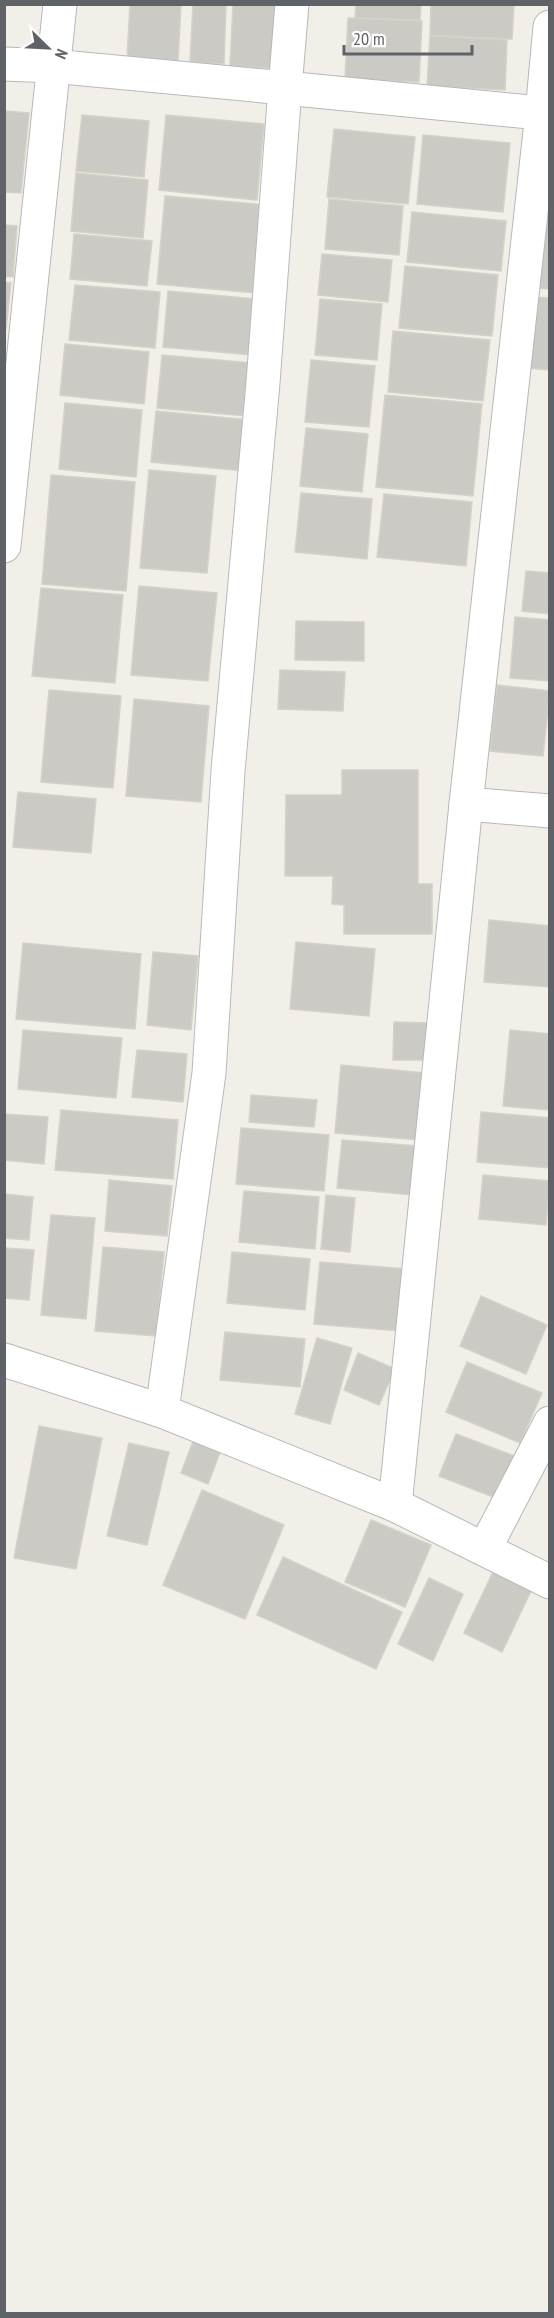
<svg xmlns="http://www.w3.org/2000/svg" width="554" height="2318" font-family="'PT Sans Narrow',sans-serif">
	<rect width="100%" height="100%" fill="#f1efe8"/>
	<!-- building -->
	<g fill="#cccac5" stroke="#d6d1c6" stroke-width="1.5">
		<path d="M130 4H181L178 61 127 59Z"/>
		<path d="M193 4H226L224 64 190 62Z"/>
		<path d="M233 4H275L272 68 230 66Z"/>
		<path d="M356 4H421L420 20 355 18Z"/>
		<path d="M431 4H514L512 39 430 35Z"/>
		<path d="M348 18 422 21 419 82 345 79Z"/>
		<path d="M430 36 507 40 505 90 427 86Z"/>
		<path d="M4 111 29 113 21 193 4 192Z"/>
		<path d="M82 115 149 121 144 177 76 171Z"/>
		<path d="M166 115 264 124 257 200 159 190Z"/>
		<path d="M334 129 415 137 408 204 327 197Z"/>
		<path d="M423 135 510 143 503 212 417 204Z"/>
		<path d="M76 173 148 180 143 238 71 231Z"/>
		<path d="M165 196 266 205 257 293 157 284Z"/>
		<path d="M329 199 403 206 399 255 325 249Z"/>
		<path d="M412 212 506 221 501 271 407 262Z"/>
		<path d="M544 220H550V289L538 288Z"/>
		<path d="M4 225 17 226 13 277 4 276Z"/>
		<path d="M74 234 152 241 147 286 70 279Z"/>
		<path d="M322 254 392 260 388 302 318 295Z"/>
		<path d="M405 266 498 275 492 336 399 328Z"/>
		<path d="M4 282 11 283 6 329H4Z"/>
		<path d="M75 285 160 292 155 348 69 340Z"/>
		<path d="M168 291 257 299 252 355 163 347Z"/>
		<path d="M534 297 550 298V370L527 368Z"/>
		<path d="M320 299 382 304 377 360 315 355Z"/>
		<path d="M393 331 490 340 483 401 388 392Z"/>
		<path d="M65 344 149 352 144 404 60 395Z"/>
		<path d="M162 355 251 363 246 416 157 408Z"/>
		<path d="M311 360 375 366 369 427 305 422Z"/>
		<path d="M385 395 482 404 473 496 376 487Z"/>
		<path d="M65 403 142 410 136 477 59 469Z"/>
		<path d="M156 411 249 420 244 471 151 462Z"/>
		<path d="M306 428 368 434 362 492 300 486Z"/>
		<path d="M149 470 216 476 207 573 140 568Z"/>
		<path d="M51 475 135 482 126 591 42 584Z"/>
		<path d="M301 493 372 499 367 559 295 552Z"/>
		<path d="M384 494 472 502 466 566 377 557Z"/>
		<path d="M526 571 550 573V614L522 611Z"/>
		<path d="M139 586 217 593 208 681 131 675Z"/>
		<path d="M41 588 123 595 115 683 32 676Z"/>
		<path d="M515 617 550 620V681L510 678Z"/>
		<path d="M296 621 364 622V661L295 660Z"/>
		<path d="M280 670 345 672 343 711 278 709Z"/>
		<path d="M497 685 550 691 543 756 490 751Z"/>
		<path d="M49 690 121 696 113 788 41 782Z"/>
		<path d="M134 699 209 706 201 802 126 796Z"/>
		<path d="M342 770H418V884H432V934H344V905L332 904 333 876H285L286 795H342Z"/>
		<path d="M18 792 96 799 91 853 13 847Z"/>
		<path d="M489 920 550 926V987L484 982Z"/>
		<path d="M296 942 375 949 369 1016 290 1009Z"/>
		<path d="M23 943 141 954 135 1029 16 1019Z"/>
		<path d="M153 952 198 956 191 1030 147 1025Z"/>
		<path d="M394 1022 429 1023V1060H393Z"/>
		<path d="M23 1030 122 1038 116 1098 18 1089Z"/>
		<path d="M510 1030 550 1034V1110L503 1106Z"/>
		<path d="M137 1050 187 1054 183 1102 132 1097Z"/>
		<path d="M341 1065 425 1073 419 1140 335 1133Z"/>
		<path d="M251 1095 317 1100 314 1127 249 1122Z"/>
		<path d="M61 1110 178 1120 173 1179 55 1170Z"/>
		<path d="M481 1112 550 1118V1168L477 1162Z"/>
		<path d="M4 1114 48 1117 44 1164 4 1160Z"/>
		<path d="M241 1128 329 1135 324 1191 236 1184Z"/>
		<path d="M342 1140 418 1146 413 1195 337 1188Z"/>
		<path d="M483 1175 550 1181 546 1225 479 1219Z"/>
		<path d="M109 1180 172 1186 167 1236 105 1231Z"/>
		<path d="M244 1191 319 1197 315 1249 239 1242Z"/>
		<path d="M4 1194 33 1197 29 1240 4 1238Z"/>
		<path d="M326 1195 355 1198 350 1252 321 1249Z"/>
		<path d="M51 1215 95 1218 86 1319 41 1315Z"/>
		<path d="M103 1247 164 1252 156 1336 95 1331Z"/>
		<path d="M4 1248 34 1250 29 1300 4 1298Z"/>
		<path d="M232 1252 310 1259 305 1310 227 1303Z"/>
		<path d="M320 1262 406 1269 400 1331 314 1324Z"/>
		<path d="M481 1296 547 1325 526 1374 460 1346Z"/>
		<path d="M225 1332 305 1339 300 1387 220 1380Z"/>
		<path d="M317 1338 352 1348 330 1424 295 1414Z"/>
		<path d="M358 1353 395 1369 379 1405 344 1390Z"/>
		<path d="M467 1362 542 1393 520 1443 446 1412Z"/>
		<path d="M39 1426 102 1438 76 1569 14 1558Z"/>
		<path d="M456 1434 517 1457 501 1500 439 1476Z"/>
		<path d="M194 1439 221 1450 208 1484 181 1473Z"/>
		<path d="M129 1443 169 1452 147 1545 107 1536Z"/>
		<path d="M202 1490 284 1525 245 1619 163 1585Z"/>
		<path d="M371 1520 431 1545 405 1607 345 1582Z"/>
		<path d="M283 1557 402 1612 376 1669 257 1615Z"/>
		<path d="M493 1572 531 1591 502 1652 464 1633Z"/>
		<path d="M429 1578 463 1594 433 1661 398 1644Z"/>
	</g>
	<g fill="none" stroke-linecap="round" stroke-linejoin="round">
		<defs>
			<g id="street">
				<path d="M292 4 285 88 550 114"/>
				<path d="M4 546 60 4"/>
				<path d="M466 804 550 811"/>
				<path d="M4 1360 162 1411"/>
				<path d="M395 1505 466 804 542 113 550 27"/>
				<path d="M485 1548 550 1423"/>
			</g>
			<path id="secondary" d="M4 64 52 66 285 88 263 383 228 771 209 1073 162 1411 395 1505 550 1582"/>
		</defs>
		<!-- street casing -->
		<use href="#street" stroke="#b5b8bc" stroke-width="35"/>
		<!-- secondary casing -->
		<use href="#secondary" stroke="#b6babf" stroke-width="35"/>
		<!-- street -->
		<use href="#street" stroke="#fff" stroke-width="33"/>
		<!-- secondary -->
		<use href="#secondary" stroke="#fff" stroke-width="33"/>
	</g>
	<!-- border -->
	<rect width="554" height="2318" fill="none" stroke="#5f6368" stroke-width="12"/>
	<!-- north arrow -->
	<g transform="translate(48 48) rotate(114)" stroke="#ffffff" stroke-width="4.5" paint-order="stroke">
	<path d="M0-4.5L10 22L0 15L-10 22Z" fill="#5f6368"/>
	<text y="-9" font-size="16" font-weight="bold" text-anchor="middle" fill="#5f6368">N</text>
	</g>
	<!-- scale -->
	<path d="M344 45v9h128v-9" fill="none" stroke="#5f6368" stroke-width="3"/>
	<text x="353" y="45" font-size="18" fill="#5f6368" stroke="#ffffff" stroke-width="4.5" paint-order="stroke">20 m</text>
</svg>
